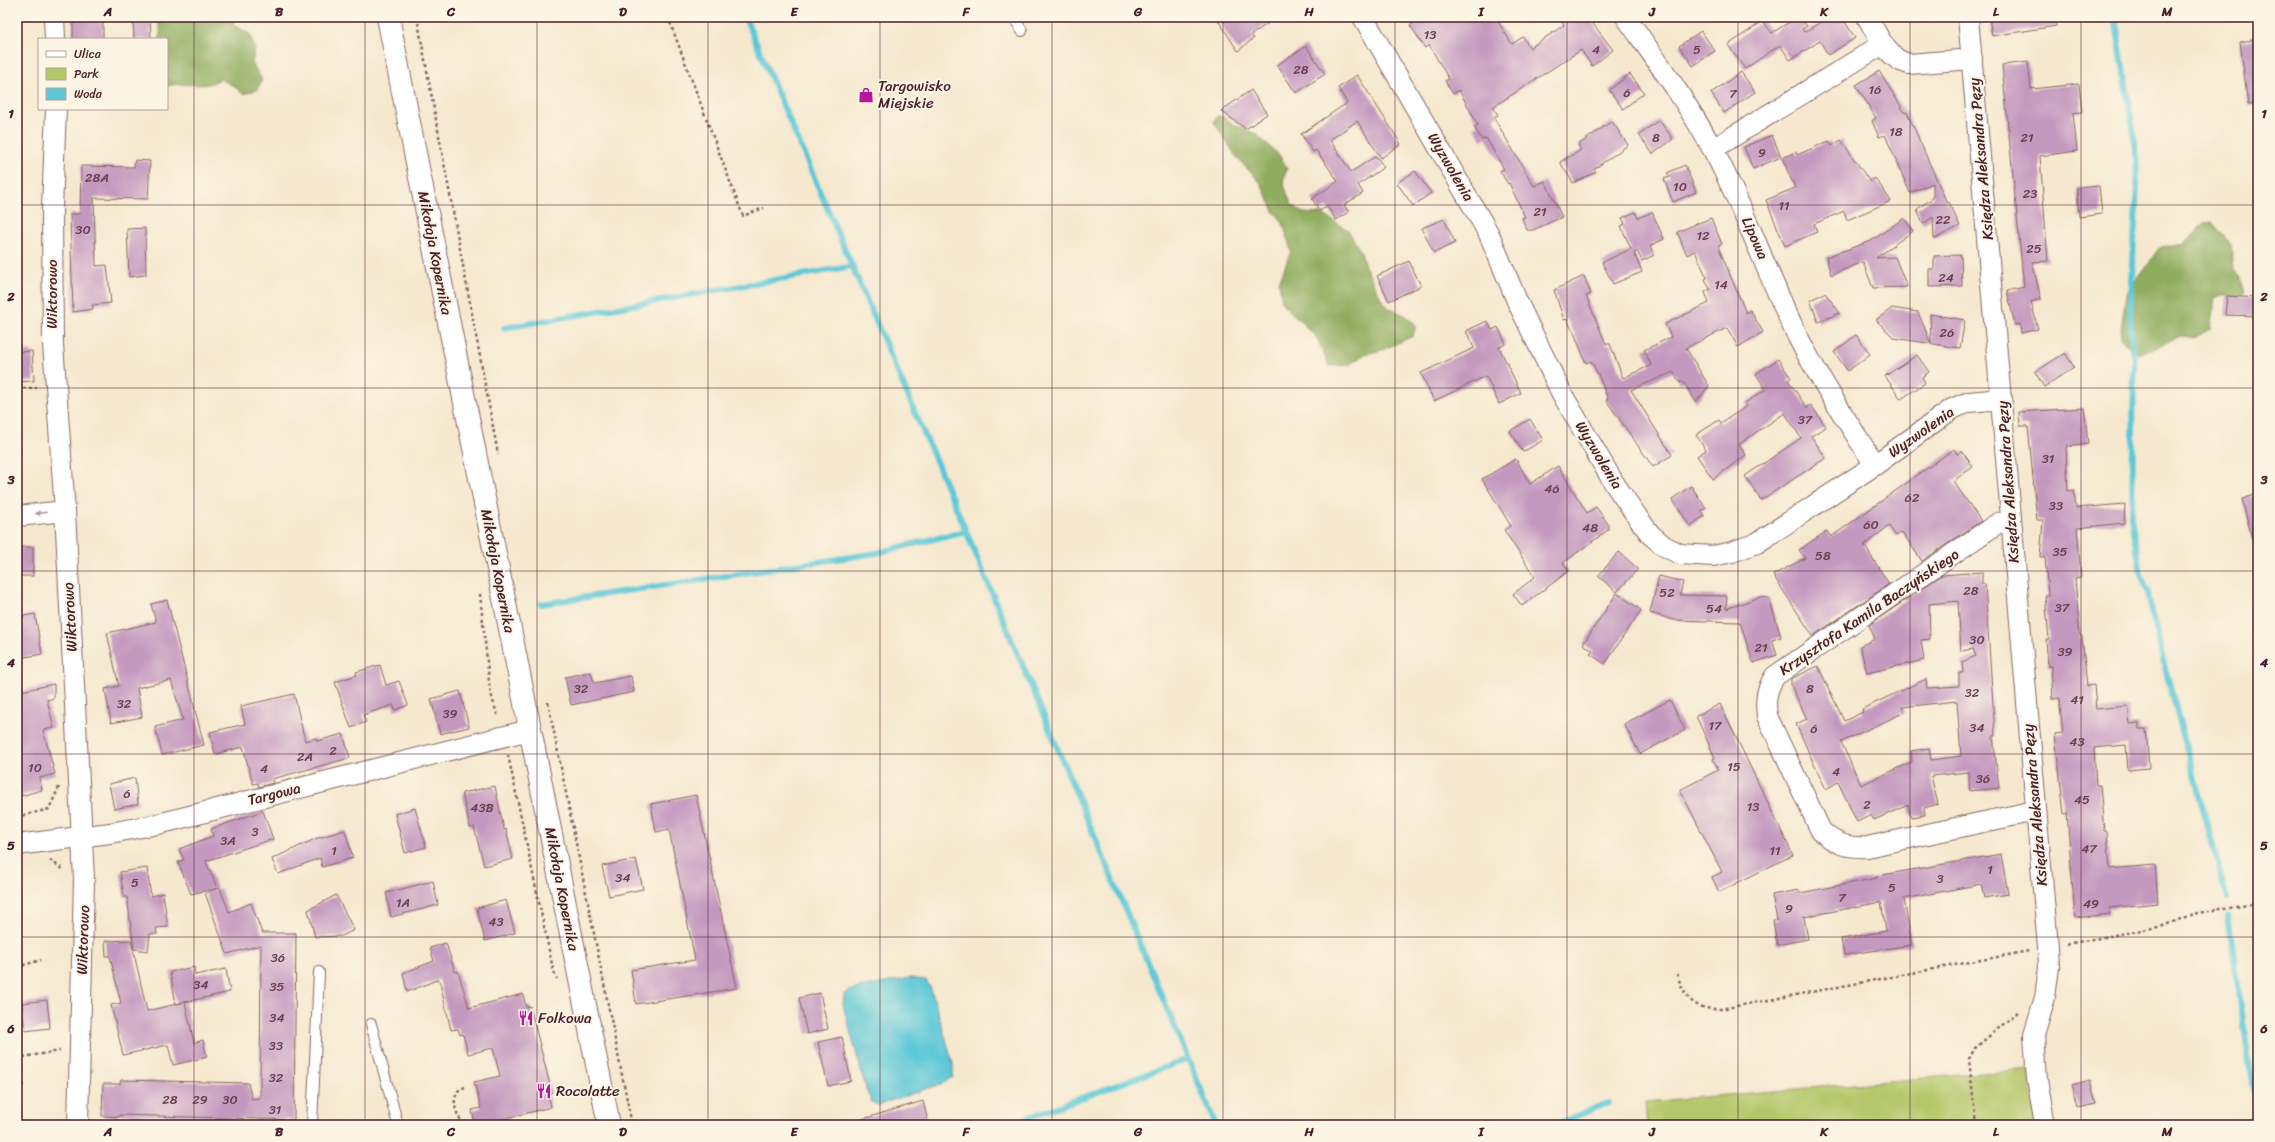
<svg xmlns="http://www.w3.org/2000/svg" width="2275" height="1142" font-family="Sriracha,sans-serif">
	<rect width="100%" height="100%" fill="#fcf5e5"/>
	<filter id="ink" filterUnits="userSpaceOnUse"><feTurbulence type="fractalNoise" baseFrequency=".025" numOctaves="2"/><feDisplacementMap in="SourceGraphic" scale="8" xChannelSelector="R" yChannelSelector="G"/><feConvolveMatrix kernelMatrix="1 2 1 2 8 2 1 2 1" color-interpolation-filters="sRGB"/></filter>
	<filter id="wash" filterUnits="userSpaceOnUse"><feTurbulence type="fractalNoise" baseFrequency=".012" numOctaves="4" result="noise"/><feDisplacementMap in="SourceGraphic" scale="16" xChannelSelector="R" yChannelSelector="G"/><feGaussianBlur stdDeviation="0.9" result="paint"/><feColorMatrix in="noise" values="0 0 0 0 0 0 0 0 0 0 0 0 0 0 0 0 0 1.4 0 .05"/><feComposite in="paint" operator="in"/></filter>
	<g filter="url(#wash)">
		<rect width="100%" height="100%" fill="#f6e8cf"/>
		<!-- green -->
		<path fill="#b5c76b" stroke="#80734b" d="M2029 1069 2037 1125H1647L1645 1102Z"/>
		<!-- forest -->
		<g fill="#90ac5f" stroke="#6d6645">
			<path d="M121 17H234L233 25 250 34 255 48 252 63 262 80 257 90 243 94 234 86 220 79C204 90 184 81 167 86V39H159C167 11 136 19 121 17Z"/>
			<path d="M1217 116 1224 117 1233 124 1256 134 1280 156 1287 168 1283 182 1291 204 1303 213 1322 214 1348 230 1361 252 1364 264 1382 300 1390 309 1405 315 1416 325 1413 336 1382 350 1365 354 1349 365 1329 366 1317 338 1282 303 1279 282 1291 251 1283 223 1274 211 1260 182 1237 158 1214 122Z"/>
			<path d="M2212 222 2231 245 2234 270 2242 281 2245 292 2240 296 2222 295 2215 298 2210 329 2194 338 2183 336 2138 354 2120 338 2126 294 2160 247 2185 243 2204 223Z"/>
		</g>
		<!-- water -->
		<path fill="#5dc8d7" stroke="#547481" d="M910 978 926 980 931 989 953 1063V1077L944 1083 878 1105 872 1102 867 1092 843 1005 844 994 854 989Z"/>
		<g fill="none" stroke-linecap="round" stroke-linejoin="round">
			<!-- stream -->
			<g stroke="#5dc8d7" stroke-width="6">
				<path d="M745 17 966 531 1216 1125"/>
				<path d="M2115 17 2136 148 2137 185 2130 317 2134 359 2132 517 2141 574 2147 590 2164 664 2227 898"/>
				<path d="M504 328 853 266"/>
				<path d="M541 604 876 553 966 531"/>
				<path d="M2228 916 2258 1125"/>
				<path d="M1007 1125 1188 1059"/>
				<path d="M1554 1125 1608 1103"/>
			</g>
		</g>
		<g id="blocks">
			<!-- building -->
			<g fill="#c499bf" fill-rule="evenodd">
				<path d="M133 17H150L151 39H134Z"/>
				<path d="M1216 17H1277L1251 35 1254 38 1238 51Z"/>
				<path d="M1422 17H1495L1512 44 1523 37 1530 48 1564 25 1558 17H1588L1613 50 1592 66 1581 50 1493 107 1498 115 1494 118 1534 186 1545 181 1562 217 1533 230H1527L1522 218 1525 217 1509 183 1508 184 1500 171 1504 169 1486 138 1482 140 1474 127 1478 125 1459 90 1453 94 1445 81 1449 79 1429 45 1425 48 1410 25Z"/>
				<path d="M1797 17H1800L1807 26 1802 29 1804 32 1830 17H1842L1855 38 1828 55 1820 41 1790 60 1780 45 1745 69 1728 45 1763 21 1772 33Z"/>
				<path d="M1989 17H2056V26L1992 36Z"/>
				<rect x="73" y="18" width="30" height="21"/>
				<path d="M1701 31 1715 51 1693 66 1679 46Z"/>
				<path d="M2258 39V104L2248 105 2240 42Z"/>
				<path d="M1306 46 1325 74 1296 93 1277 65Z"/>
				<path d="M2028 62 2031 89 2079 84 2082 112 2073 113 2077 151 2040 156 2048 261 2032 262 2041 299 2031 302 2038 329 2021 333 2020 324 2015 325 2007 291 2024 287 2002 65Z"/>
				<path d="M1879 71 1905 113 1907 112 1947 203 1949 202 1960 226 1934 239 1933 217 1923 224 1917 209 1933 198V183L1910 193 1885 135 1879 137 1872 121 1876 118 1856 85Z"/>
				<path d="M1741 72 1755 92 1724 113 1711 93Z"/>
				<path d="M1630 74 1644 93 1623 109 1609 90Z"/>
				<path d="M1357 75 1401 144 1381 158 1357 121 1330 140 1351 172 1376 156 1384 167 1358 185 1363 193 1344 205 1349 212 1336 220 1327 206 1320 211 1312 199 1338 181 1316 150 1313 152 1301 134 1347 103 1338 88Z"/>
				<path d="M1251 90 1267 114 1246 129 1221 111Z"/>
				<path d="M1659 120 1673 139 1653 154 1639 135Z"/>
				<path d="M1612 121 1628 145 1594 169 1596 172 1573 183 1560 162 1581 150 1578 145Z"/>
				<path d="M1772 135 1781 157 1753 169 1744 147Z"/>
				<path d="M1841 140 1870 182 1875 178 1891 201 1847 220 1844 211 1814 224 1817 232 1785 246 1766 200 1795 188 1782 158 1796 152 1797 155 1829 141 1832 146Z"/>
				<path d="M135 160 150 161 148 199 94 198 96 266 107 265 111 303 92 305 93 309 73 312 70 214H80L81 166 134 167Z"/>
				<path d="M1685 165 1696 192 1673 202 1664 179 1670 177 1667 173Z"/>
				<path d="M1415 171 1431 193 1413 206 1397 183Z"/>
				<path d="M2099 186 2102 214 2079 217 2077 188Z"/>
				<path d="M1635 212 1638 218 1652 212 1664 239 1650 246 1654 255 1642 261 1637 251 1634 253 1642 272 1613 284 1602 262 1631 249 1621 226 1625 224 1622 218Z"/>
				<path d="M1711 218 1722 244 1718 246 1746 313 1750 310 1763 332 1738 347 1727 328 1686 348 1709 386 1696 402 1683 381 1680 383 1673 372 1631 390 1672 455 1653 467 1606 400 1608 399 1598 374 1591 361 1586 363 1573 330H1572L1567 319 1564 320 1554 290 1584 276 1591 294 1586 296 1606 344H1610L1623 378 1651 365 1644 350 1671 337 1665 324 1709 303 1705 292 1710 289 1705 279 1707 278 1695 251 1687 255 1677 232Z"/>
				<path d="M1904 218 1913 231 1876 258 1895 257 1907 287 1873 288 1863 262 1831 275 1826 257 1871 241Z"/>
				<path d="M1444 219 1455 243 1434 253 1422 228Z"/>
				<path d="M145 228 146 275 129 277 127 229Z"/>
				<path d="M1961 255 1962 286 1929 287V269H1934V256Z"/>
				<path d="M1409 261 1421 286 1389 301 1377 276Z"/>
				<path d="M1825 293 1840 313 1818 322 1810 300Z"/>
				<path d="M2227 296 2258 298V316L2225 315Z"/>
				<path d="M1892 308 1918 312 1931 344 1930 314 1965 320 1960 348 1894 338 1876 320Z"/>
				<path d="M1487 321 1492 330 1498 327 1506 344 1499 347 1521 393 1499 404 1486 376 1434 401 1421 373 1474 348 1466 331Z"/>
				<path d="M1856 335 1870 354 1848 371 1834 352Z"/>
				<path d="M32 351 34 381 17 382V352Z"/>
				<path d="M2065 353 2074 367 2044 387 2035 372Z"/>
				<path d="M1917 355 1929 372 1922 377 1925 383 1901 399 1885 376Z"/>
				<path d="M1778 359 1791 378 1788 380 1807 408 1811 405 1826 427 1811 436 1826 458 1761 500 1745 476 1801 438 1785 413 1739 444 1746 455 1713 479 1697 456 1706 450 1696 435 1719 420 1721 423 1747 406 1745 403 1766 389 1756 374Z"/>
				<path d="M2084 408 2088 444 2066 447 2068 491 2074 490 2076 508 2125 504 2124 523 2077 528 2081 577 2075 578 2080 636H2082L2087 686 2094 685 2096 709 2128 706 2130 724 2139 723 2140 729H2146L2149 768 2128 770 2126 745 2094 748 2096 785H2100L2104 831H2107L2110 869 2155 865 2158 903 2109 908 2110 914 2075 918 2067 813 2064 814 2055 734 2063 733 2059 698 2053 699 2051 666 2048 667 2046 639H2049L2045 596 2048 595 2045 557H2040L2043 520H2037L2028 426H2020L2019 412Z"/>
				<path d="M1530 419 1543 440 1523 452 1510 431Z"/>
				<path d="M1954 449 1957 454 1962 451 1973 467 1953 481 1981 521 1922 561 1902 532 1896 536 1889 526 1864 545 1889 584 1813 636 1773 575 1805 558 1799 550 1827 531 1831 537Z"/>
				<path d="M1516 459 1530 484 1558 466 1587 513 1596 507 1608 524V530L1563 563 1569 571 1522 606 1513 594 1535 577 1504 530 1511 526 1482 479Z"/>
				<path d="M1691 486 1706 508 1701 511 1704 516 1690 526 1672 499Z"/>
				<path d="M2258 494V541L2253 542 2242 499Z"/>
				<rect x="17" y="547" width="16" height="29"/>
				<path d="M1619 552 1638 569 1617 592 1598 576Z"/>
				<path d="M1982 572V584H1985L1995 736H1993L1999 788 1970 791 1968 772 1931 776 1938 804 1924 808 1925 815 1911 817 1908 805 1874 820 1871 815 1857 822 1838 782 1826 789 1818 773 1796 724 1807 719 1791 685V679L1818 666 1844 721 1863 712 1862 709 1926 679 1927 688 1959 686V673H1963L1962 662 1976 656 1973 649 1961 651 1958 601 1929 604 1930 639 1921 640 1924 660 1867 673 1860 646 1875 639 1869 625 1942 575ZM1957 701 1961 756 1931 760 1929 748 1911 751 1912 762 1861 785 1841 742 1905 712 1902 707Z"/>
				<path d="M1659 576 1683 582 1680 595 1727 596 1726 609 1760 597 1769 598 1781 637 1772 640 1777 655 1753 663 1740 622 1674 620 1650 613Z"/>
				<path d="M1617 593 1641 610 1605 664 1590 654 1593 651 1583 644Z"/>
				<path d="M167 600 204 745 162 755 155 727 183 720 171 680 137 688 142 717 111 723 105 689 119 686 107 633 156 622 151 604Z"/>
				<path d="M35 614 42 654 20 658 17 644V617Z"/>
				<path d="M380 665 386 685 399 681 408 705 395 710 393 705 363 715 366 722 351 728 335 682 357 675 356 672Z"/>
				<path d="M591 672 594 683 631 676 634 692 571 705 565 677Z"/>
				<path d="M54 684V698L47 700 54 728 43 730 55 774 39 778 42 790 17 797V692Z"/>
				<path d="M460 691 469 727 440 734 431 699Z"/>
				<path d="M294 694 305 741 316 738 317 741 343 734 350 758 272 779 273 783 259 787 258 783 253 784 243 747 215 754 210 732 245 724 241 706Z"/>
				<path d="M1670 700 1685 730 1640 754 1624 724Z"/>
				<path d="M1720 704 1793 855 1719 892 1712 877 1722 872 1680 790 1718 770 1713 759 1715 758 1696 716Z"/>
				<path d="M135 778 138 804 114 809 109 784Z"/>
				<path d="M495 786 504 830 506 829 513 859 484 866 474 827 470 828 462 793Z"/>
				<path d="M696 795 737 988 636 1004 631 970 695 960 669 829 656 832 651 804Z"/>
				<path d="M415 808 426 847 405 853 395 814Z"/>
				<path d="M263 811 273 839 206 861 217 888 191 894 178 862 184 860 179 849 213 836 211 829Z"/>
				<path d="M345 830 353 858 322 867 320 858 278 874 272 859 315 839Z"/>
				<path d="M2001 854 2008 894 1984 898 1981 884 1904 899 1912 945 1844 955 1841 939 1886 931 1881 902 1804 917 1808 939 1777 945 1773 920H1777L1772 895 1799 890 1800 893 1877 878V876Z"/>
				<path d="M636 859 643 889 609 896 602 866Z"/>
				<path d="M147 868 151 896 163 893 168 927 156 928 157 934H150L148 951 134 949 127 897H124L120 872Z"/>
				<path d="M433 881 438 905 391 917 386 893Z"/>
				<path d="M220 888 229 912 251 903 262 933H296L294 1120 119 1115V1117L102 1116 103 1084H120L121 1080 248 1083 252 1099 260 1098 261 945 227 954 205 893Z"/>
				<path d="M336 895 354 930 342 936 315 937 308 910Z"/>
				<path d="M506 900 515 933 485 941 477 908Z"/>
				<path d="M131 940 147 1011 185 1002 194 1043 203 1040 207 1057 173 1065 168 1045 123 1055 111 1005 121 1003 110 956H106L105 941Z"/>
				<path d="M446 943 455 972 458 971 469 1008 523 994 526 1007 530 1006 552 1093 548 1094 551 1107 499 1120 500 1125H475L472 1110 481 1108 474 1082 500 1076 493 1048 468 1054 463 1034 460 1035 458 1029 451 1030 439 979 407 992 403 973 434 961 430 948Z"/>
				<path d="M194 967 195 975 226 969 230 992 176 1004 170 972Z"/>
				<path d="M820 993 828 1029 807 1034 799 998Z"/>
				<path d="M47 1000 50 1028 25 1031 22 1003Z"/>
				<path d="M842 1037 851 1081 828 1086 818 1042Z"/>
				<path d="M2090 1080 2096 1104 2078 1108 2072 1085Z"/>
				<path d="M923 1101 929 1125H856V1121Z"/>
			</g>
		</g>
	</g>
	<g filter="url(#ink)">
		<use href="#blocks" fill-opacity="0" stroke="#866564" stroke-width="1"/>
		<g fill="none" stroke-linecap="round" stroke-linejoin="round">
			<defs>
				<g id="service">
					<path d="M1014 17 1022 31"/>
					<path d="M371 1024 398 1125"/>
					<path d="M312 1125 319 972"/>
				</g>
				<g id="minor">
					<path d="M54 17 55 39"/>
					<path d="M1363 17 1489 234 1517 301 1562 394 1614 483 1638 518 1651 535 1664 546 1680 554 1713 556 1732 552 1757 543 1875 465 1952 409 1969 402 2002 399"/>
					<path d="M1626 17C1656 60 1687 102 1712 148 1746 210 1768 278 1800 341 1822 384 1849 424 1875 465"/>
					<path d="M1867 17C1878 35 1887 59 1909 64L1972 59"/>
					<path d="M1968 17 2048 947 2049 967 2045 997 2034 1035 2037 1079 2045 1125"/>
					<path d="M56 109 52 209 53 344 65 511 84 879 78 1125"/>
					<path d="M1713 149 1883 44"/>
					<path d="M17 516 65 511"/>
					<path d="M2011 521 1998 523 1775 676C1766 690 1765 700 1767 716L1821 831C1836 844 1846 848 1867 847L2035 811"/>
					<path d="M17 845 110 833 158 824 529 730"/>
				</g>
				<path id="secondary" d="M388 17 609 1125"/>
			</defs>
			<!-- service casing -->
			<use href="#service" stroke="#866564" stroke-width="12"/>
			<!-- minor casing -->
			<use href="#minor" stroke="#866564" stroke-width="22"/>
			<!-- secondary casing -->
			<use href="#secondary" stroke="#866564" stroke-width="24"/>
			<!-- path -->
			<g stroke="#866564" stroke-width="2.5" stroke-dasharray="3 3" stroke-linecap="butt">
				<path d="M417 17 498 454"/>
				<path d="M668 17 743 216 764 208"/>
				<path d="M17 388H37"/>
				<path d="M480 594 490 690 498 718"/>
				<path d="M548 702 632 1125"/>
				<path d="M508 755 553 969 557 979"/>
				<path d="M17 817 49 809 59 787"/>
				<path d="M50 860 64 870"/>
				<path d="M2067 944 2163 926 2193 914 2258 902"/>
				<path d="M17 967 41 960"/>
				<path d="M1677 974C1685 999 1694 1010 1721 1009L2029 951"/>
				<path d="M17 1058 60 1051"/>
				<path d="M17 1087 24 1084"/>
				<path d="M582 1120 584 1125"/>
				<path d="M464 1125C456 1115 450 1099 460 1089L465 1087"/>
				<path d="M1976 1125 1969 1059 1975 1048 2019 1011"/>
			</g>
			<!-- service -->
			<use href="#service" stroke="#fff" stroke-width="10"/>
			<!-- minor -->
			<use href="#minor" stroke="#fff" stroke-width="20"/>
			<!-- secondary -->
			<use href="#secondary" stroke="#fff" stroke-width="22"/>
		</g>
		<!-- one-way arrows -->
		<defs><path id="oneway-solid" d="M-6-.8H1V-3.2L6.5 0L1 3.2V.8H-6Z"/></defs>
		<use fill="#ae9aa0" href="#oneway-solid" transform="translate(41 513) rotate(173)"/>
	</g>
	<!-- grid -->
	<path fill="none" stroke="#4a1f2b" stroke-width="1" stroke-opacity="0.55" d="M194 17V1125M365 17V1125M537 17V1125M708 17V1125M880 17V1125M1052 17V1125M1223 17V1125M1395 17V1125M1567 17V1125M1738 17V1125M1910 17V1125M2081 17V1125M17 205H2258M17 388H2258M17 571H2258M17 754H2258M17 937H2258"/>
	<!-- icons -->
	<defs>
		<symbol id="shop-bare" viewBox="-9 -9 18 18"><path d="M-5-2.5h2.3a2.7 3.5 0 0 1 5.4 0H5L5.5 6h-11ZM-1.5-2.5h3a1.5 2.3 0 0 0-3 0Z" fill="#b5179e" stroke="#fcf5e5" stroke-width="2.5" paint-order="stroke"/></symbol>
		<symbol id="restaurant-bare" viewBox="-9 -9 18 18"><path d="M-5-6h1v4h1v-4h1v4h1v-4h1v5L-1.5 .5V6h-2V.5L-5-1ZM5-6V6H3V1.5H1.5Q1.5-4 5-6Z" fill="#b5179e" stroke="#fcf5e5" stroke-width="2.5" paint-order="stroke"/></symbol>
	</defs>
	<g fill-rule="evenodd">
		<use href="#shop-bare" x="855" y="84" width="22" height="22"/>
		<use href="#restaurant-bare" x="515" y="1007" width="22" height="22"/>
		<use href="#restaurant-bare" x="533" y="1080" width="22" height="22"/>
	</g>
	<g text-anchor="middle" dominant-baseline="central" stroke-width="4" stroke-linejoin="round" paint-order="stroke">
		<!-- number labels -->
		<g font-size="13" fill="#683e50">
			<text x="1430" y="34">13</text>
			<text x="1596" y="49">4</text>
			<text x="1697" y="49">5</text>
			<text x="1301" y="69">28</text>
			<text x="1875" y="89">16</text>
			<text x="1627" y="92">6</text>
			<text x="1733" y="93">7</text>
			<text x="1896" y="131">18</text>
			<text x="1656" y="137">8</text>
			<text x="2027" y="137">21</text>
			<text x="1762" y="152">9</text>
			<text x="97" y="177">28A</text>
			<text x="1680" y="186">10</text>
			<text x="2030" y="193">23</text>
			<text x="1784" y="205">11</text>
			<text x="1540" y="211">21</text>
			<text x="1943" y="219">22</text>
			<text x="83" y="229">30</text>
			<text x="1703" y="235">12</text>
			<text x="2034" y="248">25</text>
			<text x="1946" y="277">24</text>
			<text x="1721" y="284">14</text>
			<text x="1947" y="332">26</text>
			<text x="1805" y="419">37</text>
			<text x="2048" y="458">31</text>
			<text x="1552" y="488">46</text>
			<text x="1912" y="497">62</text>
			<text x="2056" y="505">33</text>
			<text x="1871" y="524">60</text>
			<text x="1590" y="527">48</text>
			<text x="2060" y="551">35</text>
			<text x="1823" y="555">58</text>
			<text x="1971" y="590">28</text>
			<text x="1667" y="592">52</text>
			<text x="2062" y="607">37</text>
			<text x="1714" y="608">54</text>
			<text x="1977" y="639">30</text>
			<text x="1761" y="647">21</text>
			<text x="2065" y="651">39</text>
			<text x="581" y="688">32</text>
			<text x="1810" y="688">8</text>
			<text x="1972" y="692">32</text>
			<text x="2077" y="699">41</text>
			<text x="124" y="703">32</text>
			<text x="450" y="713">39</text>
			<text x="1715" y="725">17</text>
			<text x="1977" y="727">34</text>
			<text x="1814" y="728">6</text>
			<text x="2077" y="741">43</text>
			<text x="333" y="750">2</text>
			<text x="305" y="756">2A</text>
			<text x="1734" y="766">15</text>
			<text x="35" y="767">10</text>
			<text x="264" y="768">4</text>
			<text x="1836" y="771">4</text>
			<text x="1983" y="778">36</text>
			<text x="127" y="793">6</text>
			<text x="2082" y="799">45</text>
			<text x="1867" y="804">2</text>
			<text x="1753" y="806">13</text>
			<text x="482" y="807">43B</text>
			<text x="255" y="831">3</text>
			<text x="228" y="840">3A</text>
			<text x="2089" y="848">47</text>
			<text x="334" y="850">1</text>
			<text x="1775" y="850">11</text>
			<text x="1990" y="869">1</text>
			<text x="623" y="877">34</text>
			<text x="1940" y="878">3</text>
			<text x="135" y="882">5</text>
			<text x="1892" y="887">5</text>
			<text x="1842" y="897">7</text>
			<text x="403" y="902">1A</text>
			<text x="2091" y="903">49</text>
			<text x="1789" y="908">9</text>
			<text x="496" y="921">43</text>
			<text x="278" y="957">36</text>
			<text x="201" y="984">34</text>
			<text x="277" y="986">35</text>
			<text x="277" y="1017">34</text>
			<text x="276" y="1045">33</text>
			<text x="276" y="1077">32</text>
			<text x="170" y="1099">28</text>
			<text x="200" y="1099">29</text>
			<text x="230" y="1099">30</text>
			<text x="275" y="1109">31</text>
		</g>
		<!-- poi labels -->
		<g font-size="15" fill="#4a1f2b" stroke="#fcf5e5" text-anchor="start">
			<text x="878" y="86">Targowisko<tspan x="878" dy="17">Miejskie</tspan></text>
			<text x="538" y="1018">Folkowa</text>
			<text x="556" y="1091">Rocolatte</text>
		</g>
		<!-- street labels -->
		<g font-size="15" fill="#4a1f2b" stroke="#fcf5e5">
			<text transform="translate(1981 159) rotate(-95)">Księdza Aleksandra Pęzy</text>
			<text transform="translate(1451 167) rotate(60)">Wyzwolenia</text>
			<text transform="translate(1755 238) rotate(66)">Lipowa</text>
			<text transform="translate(435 253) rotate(79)">Mikołaja Kopernika</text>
			<text transform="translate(52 294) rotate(-90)">Wiktorowo</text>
			<text transform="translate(1921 432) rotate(-35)">Wyzwolenia</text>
			<text transform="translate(1599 455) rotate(59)">Wyzwolenia</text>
			<text transform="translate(2008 482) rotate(-94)">Księdza Aleksandra Pęzy</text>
			<text transform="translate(498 571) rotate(79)">Mikołaja Kopernika</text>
			<text transform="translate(1869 612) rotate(-34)">Krzysztofa Kamila Baczyńskiego</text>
			<text transform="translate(70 617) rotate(-93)">Wiktorowo</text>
			<text transform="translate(274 794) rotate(-14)">Targowa</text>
			<text transform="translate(2035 805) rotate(-95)">Księdza Aleksandra Pęzy</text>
			<text transform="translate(562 889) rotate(79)">Mikołaja Kopernika</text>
			<text transform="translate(83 940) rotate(-88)">Wiktorowo</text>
		</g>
	</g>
	<!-- margin -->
	<rect width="2275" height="1142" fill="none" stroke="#fcf5e5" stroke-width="44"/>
	<!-- legend -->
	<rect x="38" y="38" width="130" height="72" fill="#fcf5e5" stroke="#b59f9b"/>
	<rect x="46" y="51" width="20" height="6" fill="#ffffff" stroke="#b59f9b"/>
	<text x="74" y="58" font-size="12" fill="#4a1f2b">Ulica</text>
	<rect x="46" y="68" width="20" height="12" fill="#b5c76b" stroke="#b59f9b"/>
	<text x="74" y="78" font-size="12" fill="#4a1f2b">Park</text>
	<rect x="46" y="88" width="20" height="12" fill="#5dc8d7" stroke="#b59f9b"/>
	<text x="74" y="98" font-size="12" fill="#4a1f2b">Woda</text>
	<rect x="22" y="22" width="2231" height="1098" fill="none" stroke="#4a1f2b" stroke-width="1.5"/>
	<g font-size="13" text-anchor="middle" font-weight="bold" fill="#4a1f2b">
		<text x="108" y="16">A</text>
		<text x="279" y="16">B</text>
		<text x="451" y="16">C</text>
		<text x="623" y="16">D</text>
		<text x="794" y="16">E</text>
		<text x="966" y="16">F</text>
		<text x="1138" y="16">G</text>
		<text x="1309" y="16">H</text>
		<text x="1481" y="16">I</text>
		<text x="1652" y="16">J</text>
		<text x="1824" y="16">K</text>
		<text x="1996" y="16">L</text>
		<text x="2167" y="16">M</text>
		<text x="11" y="118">1</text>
		<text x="2264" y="118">1</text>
		<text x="11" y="301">2</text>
		<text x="2264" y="301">2</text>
		<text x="11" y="484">3</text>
		<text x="2264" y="484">3</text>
		<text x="11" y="667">4</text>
		<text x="2264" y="667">4</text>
		<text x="11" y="850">5</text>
		<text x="2264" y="850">5</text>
		<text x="11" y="1033">6</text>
		<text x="2264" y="1033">6</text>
		<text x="108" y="1136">A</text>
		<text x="279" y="1136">B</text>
		<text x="451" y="1136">C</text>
		<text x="623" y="1136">D</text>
		<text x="794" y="1136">E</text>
		<text x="966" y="1136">F</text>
		<text x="1138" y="1136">G</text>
		<text x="1309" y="1136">H</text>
		<text x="1481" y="1136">I</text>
		<text x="1652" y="1136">J</text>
		<text x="1824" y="1136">K</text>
		<text x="1996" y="1136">L</text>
		<text x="2167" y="1136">M</text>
	</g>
</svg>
